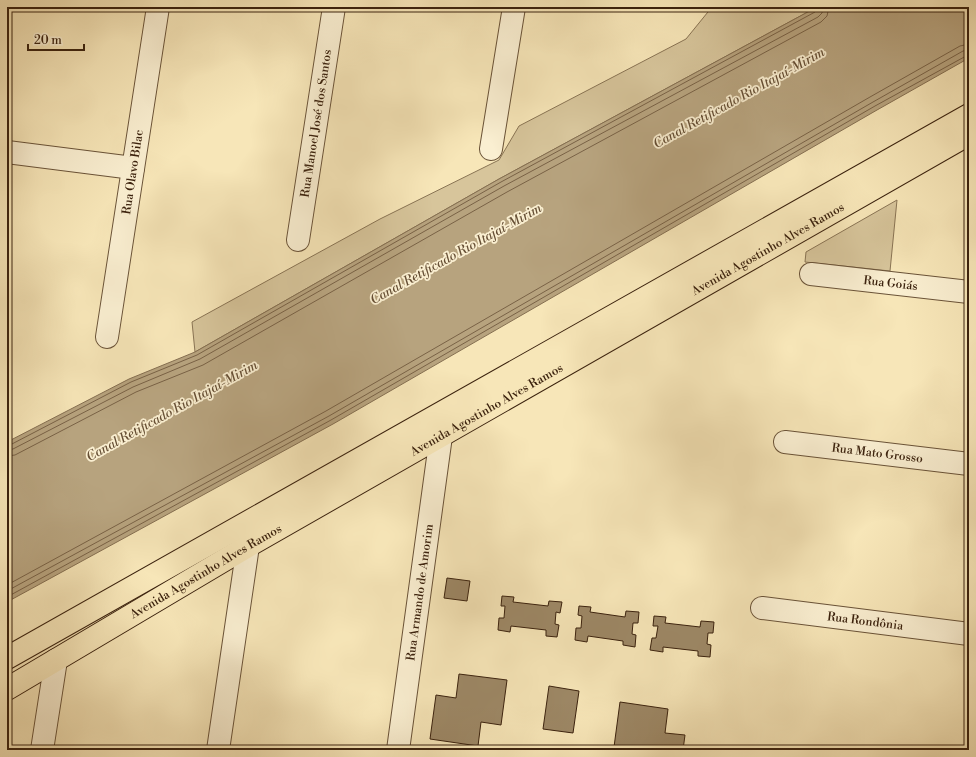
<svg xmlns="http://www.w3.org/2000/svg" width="976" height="757" font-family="'Libre Bodoni',serif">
	<rect width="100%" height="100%" fill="#f7e6b8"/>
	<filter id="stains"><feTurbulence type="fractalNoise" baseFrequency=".005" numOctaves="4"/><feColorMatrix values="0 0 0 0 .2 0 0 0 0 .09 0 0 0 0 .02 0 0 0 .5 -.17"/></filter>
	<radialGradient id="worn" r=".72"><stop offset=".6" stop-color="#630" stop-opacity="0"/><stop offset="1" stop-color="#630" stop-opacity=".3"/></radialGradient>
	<!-- green -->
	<g fill="#d7c59b" stroke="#897454">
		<path d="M712 7H817L499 179 195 352 192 322 380 219 499 160 519 126 686 39Z"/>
		<path d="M897 200 890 271 805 262 806 252Z"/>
	</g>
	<!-- water -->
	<path fill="#b7a37e" stroke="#856f51" d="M817 7H969V58L877 110 333 424 7 602V442L129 379 195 352 499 179Z"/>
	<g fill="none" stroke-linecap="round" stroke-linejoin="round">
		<!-- shore -->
		<g stroke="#796246" stroke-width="1">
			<path d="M7 445H10L131 382 197 355 501 182 815 12 818 7"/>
			<path d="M7 450 13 449 133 387 200 359 504 186 818 17 822 13 823 7"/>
			<path d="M7 456 15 455 136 392 203 365 507 192 821 22 827 16 829 7"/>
			<path d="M7 585 326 411 870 97 960 46 969 44"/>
			<path d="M7 591 329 416 873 102 963 51 969 50"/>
			<path d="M7 597 331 420 875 106 966 56 969 55"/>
		</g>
	</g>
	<!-- building -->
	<g fill="#9d8866" stroke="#3b220e">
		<path d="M447 578 470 581 467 601 444 598Z"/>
		<path d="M502 596 514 597 513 602 548 606 549 601 562 602 560 613 556 612 555 624 559 625 557 637 546 636V630L511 626 510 632 498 630 499 618H504L505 606H501Z"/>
		<path d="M579 606 591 607 590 612 625 617 626 611 639 612 638 623H633L632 634 636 635 635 647 623 645V641L588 636 587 642 575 640 576 628H581L582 616 578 615Z"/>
		<path d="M654 616 666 617 665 623 700 627 701 621 714 622 713 633H708L707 644 711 645 710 657 698 656V651L663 647V652L650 650 652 638H656L658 626H653Z"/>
		<path d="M459 674 507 680 501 725 481 722 478 746 430 739 436 695 456 698Z"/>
		<path d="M549 686 579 691 573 733 543 729Z"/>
		<path d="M620 702 668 709 665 733 685 735 683 750H634L614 747Z"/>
	</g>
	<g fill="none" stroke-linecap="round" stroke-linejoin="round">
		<defs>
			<g id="minor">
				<path d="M491 149 514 7"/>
				<path d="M7 152 133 168"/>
				<path id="s1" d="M298 240 334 7"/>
				<path id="s2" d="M811 274 969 292"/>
				<path id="s3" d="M107 337 158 7"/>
				<path id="s4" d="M785 442 969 464"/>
				<path id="s5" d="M762 608 969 634"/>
				<path d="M42 750 56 660"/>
				<path d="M218 750 248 546"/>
				<path id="s6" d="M398 750 441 436"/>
			</g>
			<g id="major">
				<path d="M7 658 969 115"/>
				<path id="s7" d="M7 689 248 546 969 134"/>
			</g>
		</defs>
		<!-- minor casing -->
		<use href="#minor" stroke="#6a5338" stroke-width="24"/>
		<!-- major casing -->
		<use href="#major" stroke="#3b220e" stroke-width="24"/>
		<!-- minor -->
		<use href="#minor" stroke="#faefd1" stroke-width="22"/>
		<!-- major -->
		<use href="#major" stroke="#f7e6b8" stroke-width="22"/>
	</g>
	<g text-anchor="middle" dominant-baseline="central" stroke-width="3.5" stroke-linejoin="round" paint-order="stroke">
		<!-- street labels -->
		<g font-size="12" fill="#3b220e" stroke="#faefd1">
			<text stroke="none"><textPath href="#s1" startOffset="118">Rua Manoel José dos Santos</textPath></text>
			<text stroke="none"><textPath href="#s3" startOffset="167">Rua Olavo Bilac</textPath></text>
			<text stroke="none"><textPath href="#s7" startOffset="879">Avenida Agostinho Alves Ramos</textPath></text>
			<text stroke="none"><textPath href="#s2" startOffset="80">Rua Goiás</textPath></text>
			<text stroke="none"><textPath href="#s7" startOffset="555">Avenida Agostinho Alves Ramos</textPath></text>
			<text stroke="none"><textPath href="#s4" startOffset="93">Rua Mato Grosso</textPath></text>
			<text stroke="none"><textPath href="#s7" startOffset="231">Avenida Agostinho Alves Ramos</textPath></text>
			<text stroke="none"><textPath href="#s6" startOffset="159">Rua Armando de Amorim</textPath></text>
			<text stroke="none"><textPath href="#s5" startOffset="104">Rua Rondônia</textPath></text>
		</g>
		<!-- water labels -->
		<g font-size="13" font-style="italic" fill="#664f35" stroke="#faefd1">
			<text transform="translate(739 98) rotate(-29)">Canal Retificado Rio Itajaí-Mirim</text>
			<text transform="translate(456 254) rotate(-29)">Canal Retificado Rio Itajaí-Mirim</text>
			<text transform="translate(172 411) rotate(-29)">Canal Retificado Rio Itajaí-Mirim</text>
		</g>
	</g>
	<!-- margin -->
	<rect width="976" height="757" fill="none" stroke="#f7e6b8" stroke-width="24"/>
	<rect x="8" y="8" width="960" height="741" fill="none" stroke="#3b220e" stroke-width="2"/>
	<rect x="12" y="12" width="952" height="733" fill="none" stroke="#3b220e"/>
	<!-- scale -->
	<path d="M28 44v6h56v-6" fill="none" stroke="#3b220e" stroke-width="2"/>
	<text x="34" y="44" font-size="12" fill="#3b220e" stroke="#faefd1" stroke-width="3" paint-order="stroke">20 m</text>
	<rect width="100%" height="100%" filter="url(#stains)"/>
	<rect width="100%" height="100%" fill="url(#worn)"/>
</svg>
